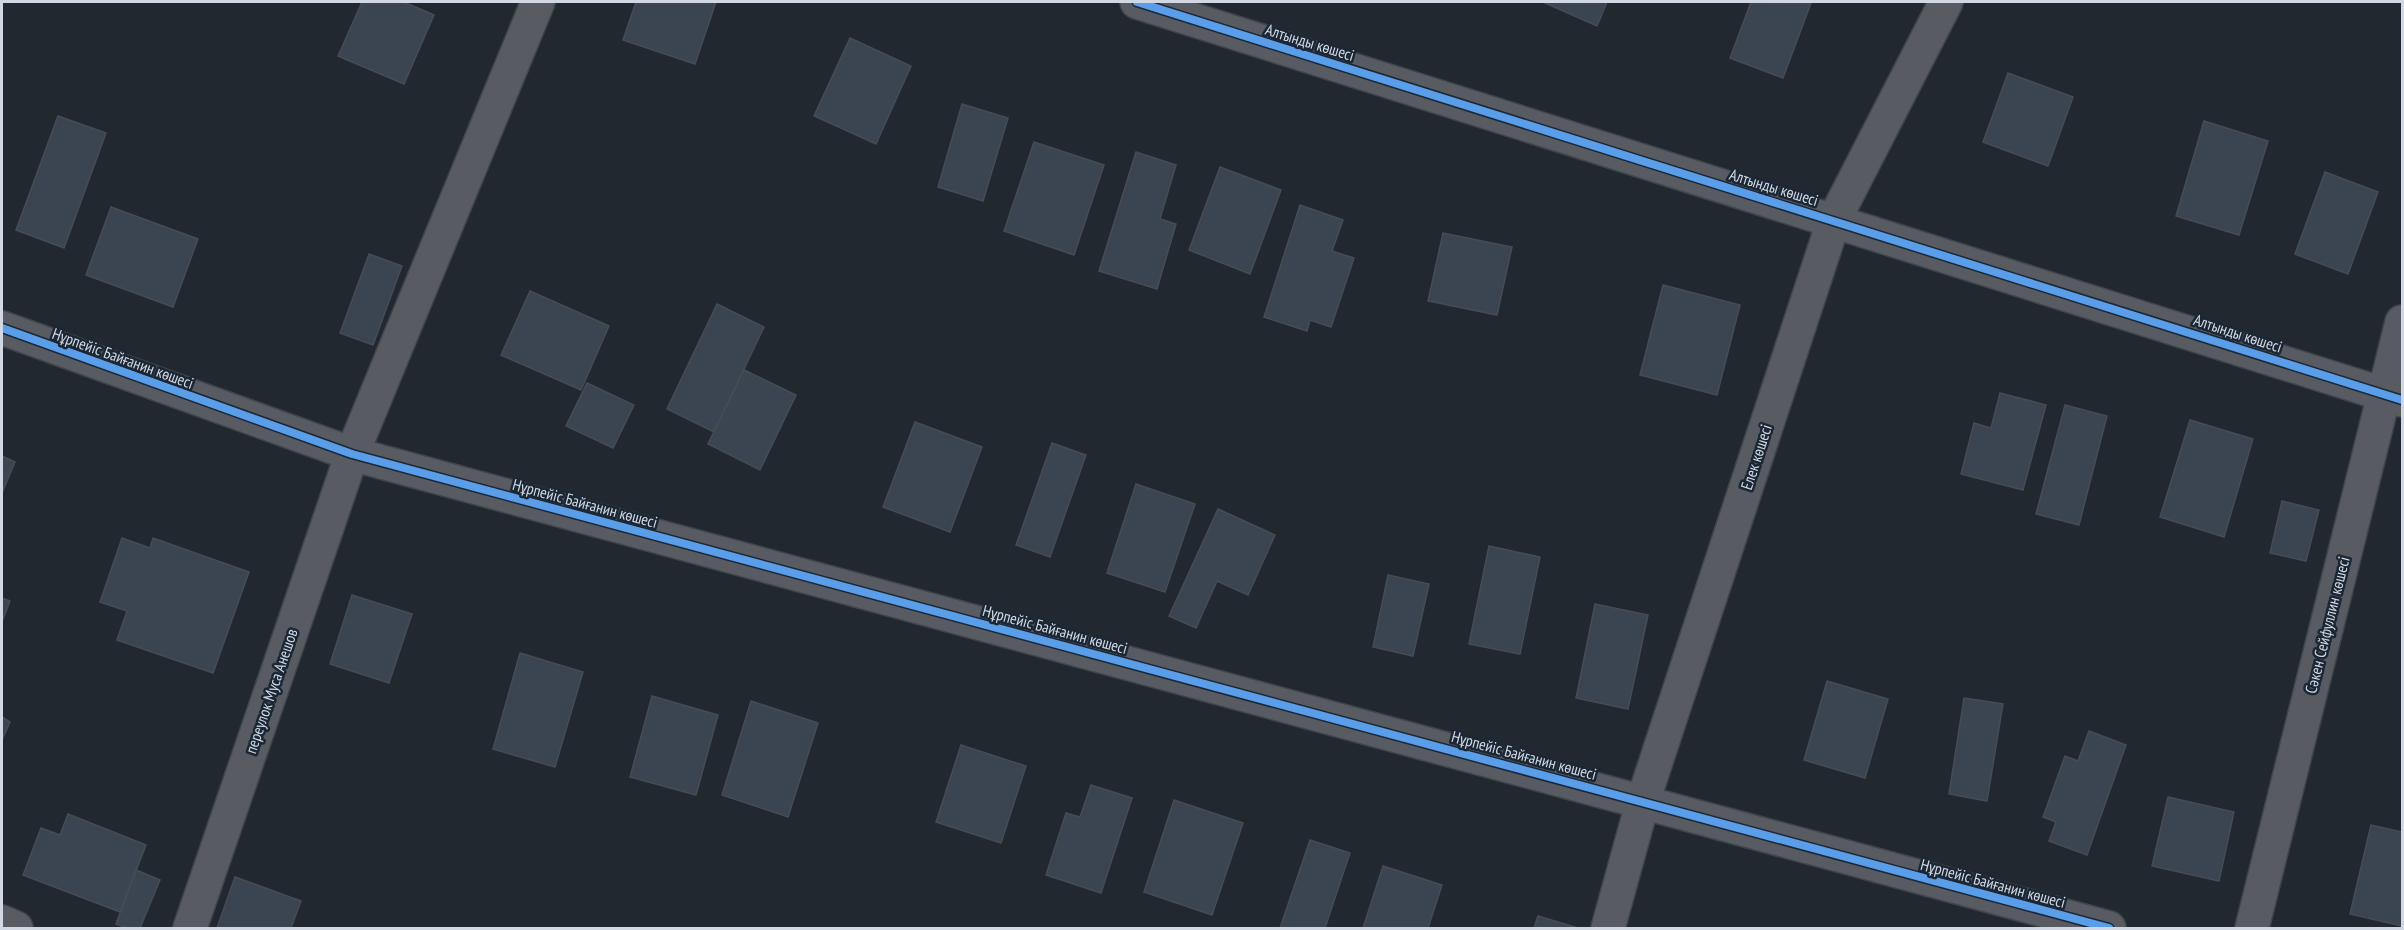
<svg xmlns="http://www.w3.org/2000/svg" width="2404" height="930" font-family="'PT Sans Narrow',sans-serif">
	<rect width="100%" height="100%" fill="#222830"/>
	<!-- building -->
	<g fill="#3b4451" stroke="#474c54" stroke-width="1.5">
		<path d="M362 2H404L434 15 404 84 338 56Z"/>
		<path d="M636 2H716L695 64 623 40Z"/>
		<path d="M1543 2H1607L1597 26Z"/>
		<path d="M1751 2 1811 3 1783 78 1730 58Z"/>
		<path d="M850 38 911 66 876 144 814 116Z"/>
		<path d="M2008 73 2073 97 2048 166 1983 142Z"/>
		<path d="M962 104 1008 118 983 201 938 187Z"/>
		<path d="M58 116 106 133 64 248 16 230Z"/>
		<path d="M2204 121 2268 141 2239 235 2176 216Z"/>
		<path d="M1034 142 1104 165 1074 255 1004 231Z"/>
		<path d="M1136 152 1176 165 1160 219 1176 224 1157 289 1099 271Z"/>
		<path d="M1220 167 1281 190 1250 274 1189 250Z"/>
		<path d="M2325 172 2378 192 2348 274 2295 254Z"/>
		<path d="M1300 205 1343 220 1332 251 1354 258 1331 327 1310 320 1307 331 1264 317Z"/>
		<path d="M111 207 198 239 173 307 86 275Z"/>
		<path d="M1443 233 1512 247 1497 315 1428 301Z"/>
		<path d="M369 254 402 266 373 345 340 333Z"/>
		<path d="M1663 285 1740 305 1717 395 1640 375Z"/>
		<path d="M530 291 609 326 581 390 501 355Z"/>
		<path d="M717 304 764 327 714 432 667 409Z"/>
		<path d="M744 370 796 395 760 470 708 444Z"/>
		<path d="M587 383 634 405 613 448 566 426Z"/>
		<path d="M2000 393 2046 405 2023 490 1961 474 1974 423 1991 428Z"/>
		<path d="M2065 405 2107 416 2079 525 2036 514Z"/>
		<path d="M2190 420 2253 439 2224 537 2160 517Z"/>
		<path d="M915 422 982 447 950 532 883 507Z"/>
		<path d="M1052 443 1086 455 1050 557 1016 545Z"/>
		<path d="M2 456 15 462 2 493Z"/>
		<path d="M1136 484 1195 504 1165 592 1107 573Z"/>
		<path d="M2282 501 2319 510 2306 561 2270 553Z"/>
		<path d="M1218 509 1275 535 1248 595 1217 581 1196 628 1169 616Z"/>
		<path d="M122 538 150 548 153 538 249 572 213 673 117 640 127 611 100 602Z"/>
		<path d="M1489 546 1540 557 1520 654 1469 644Z"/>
		<path d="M1388 575 1429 584 1413 656 1373 647Z"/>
		<path d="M352 595 412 614 389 683 330 664Z"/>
		<path d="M2 598 10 601 2 622Z"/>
		<path d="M1595 604 1648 615 1628 709 1576 698Z"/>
		<path d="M520 653 583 672 555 767 493 749Z"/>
		<path d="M1827 681 1888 699 1865 778 1804 760Z"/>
		<path d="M652 696 718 715 696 795 630 777Z"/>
		<path d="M1964 698 2003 704 1987 801 1949 794Z"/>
		<path d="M751 701 818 723 788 817 722 795Z"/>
		<path d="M2 717 10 722 2 740Z"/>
		<path d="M2089 731 2126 745 2087 855 2049 841 2056 822 2043 817 2065 756 2078 761Z"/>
		<path d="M961 745 1026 766 1001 843 936 822Z"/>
		<path d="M1091 785 1132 798 1101 893 1046 875 1066 813 1080 817Z"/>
		<path d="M2168 797 2234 812 2219 881 2152 866Z"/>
		<path d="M1174 800 1243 823 1212 915 1144 892Z"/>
		<path d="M68 814 146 845 120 912 23 875 41 828 60 835Z"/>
		<path d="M2371 825 2402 832V926L2350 914Z"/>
		<path d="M1310 840 1350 853 1325 928H1280Z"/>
		<path d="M1383 866 1442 885 1428 928H1363Z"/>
		<path d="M136 870 160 880 140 928H127L116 924Z"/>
		<path d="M235 877 301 901 291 928H217Z"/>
		<path d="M1538 916 1578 928H1534Z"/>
	</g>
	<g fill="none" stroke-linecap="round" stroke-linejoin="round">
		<defs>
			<g id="minor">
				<path d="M1137 2 2402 400"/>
				<path d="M2 922 16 928"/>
				<path d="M190 928 352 454 538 2"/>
				<path d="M1608 928 1643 801 1834 220 1946 2"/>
			</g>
			<g id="tertiary">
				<path d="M2 328 352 454 2109 928"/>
				<path d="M2252 928 2402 322"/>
			</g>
		</defs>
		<!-- minor casing -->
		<use href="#minor" stroke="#3f454c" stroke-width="36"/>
		<!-- tertiary casing -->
		<use href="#tertiary" stroke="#3f454c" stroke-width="36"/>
		<!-- minor -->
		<use href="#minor" stroke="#585c62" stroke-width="33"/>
		<!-- tertiary -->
		<use href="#tertiary" stroke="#585c62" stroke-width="33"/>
		<defs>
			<g id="cycleway">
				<path d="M1137 2 2402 400"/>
				<path d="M2 328 352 454 2109 928"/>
			</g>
		</defs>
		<!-- cycleway casing -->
		<use href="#cycleway" stroke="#1c2736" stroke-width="11"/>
		<!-- cycleway -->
		<use href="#cycleway" stroke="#5a9eea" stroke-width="8"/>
	</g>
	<g text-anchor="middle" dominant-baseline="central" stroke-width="5" stroke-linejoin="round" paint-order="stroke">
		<!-- street labels -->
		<g font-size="16" fill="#d1d8e3" stroke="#1c2736">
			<text transform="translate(1310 42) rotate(17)">Алтынды көшесі</text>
			<text transform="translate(1774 187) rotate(17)">Алтынды көшесі</text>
			<text transform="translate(2238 333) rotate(18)">Алтынды көшесі</text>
			<text transform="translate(123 358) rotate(20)">Нұрпейіс Байғанин көшесі</text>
			<text transform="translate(1756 457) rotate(-72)">Елек көшесі</text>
			<text transform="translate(585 503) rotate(15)">Нұрпейіс Байғанин көшесі</text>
			<text transform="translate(2327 625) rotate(-76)">Сәкен Сейфуллин көшесі</text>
			<text transform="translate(1055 629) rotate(15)">Нұрпейіс Байғанин көшесі</text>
			<text transform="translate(271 691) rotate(-71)">переулок Муса Анешов</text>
			<text transform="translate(1524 755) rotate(15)">Нұрпейіс Байғанин көшесі</text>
			<text transform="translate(1993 883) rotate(15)">Нұрпейіс Байғанин көшесі</text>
		</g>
	</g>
	<!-- border -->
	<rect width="2404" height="930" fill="none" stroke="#d1d8e3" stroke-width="6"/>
</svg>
